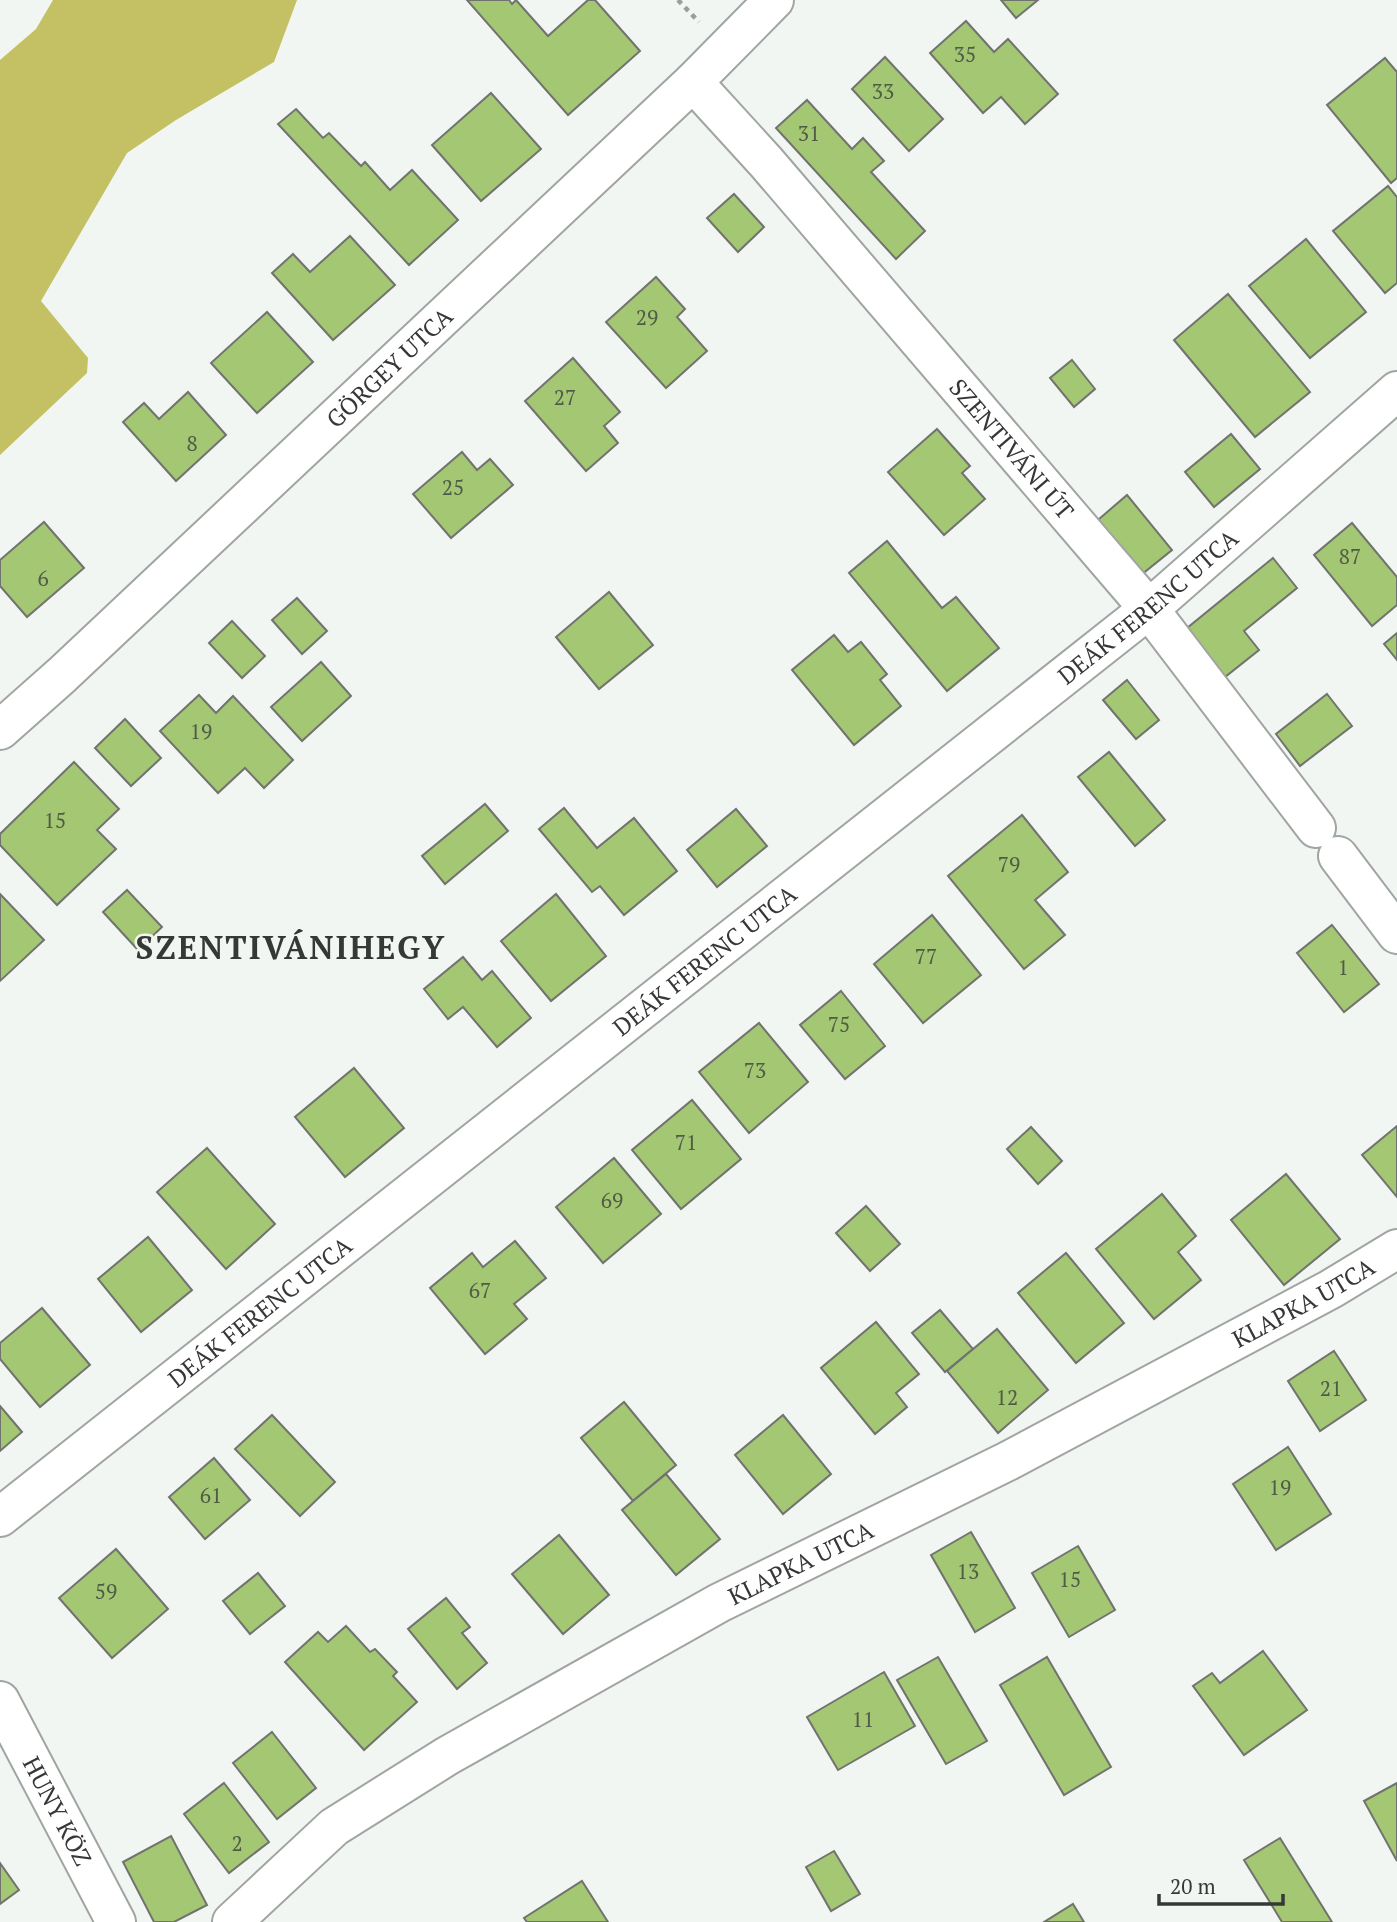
<svg xmlns="http://www.w3.org/2000/svg" width="1397" height="1922" font-family="'PT Serif',serif">
	<rect width="100%" height="100%" fill="#f2f6f3"/>
	<!-- forest -->
	<path fill="#c3c163" d="M53 0H297L274 62 176 120 127 153 41 301 88 358 87 373 0 455V60L36 29Z"/>
	<!-- building -->
	<g fill="#a3c772" stroke="#71736f" stroke-width="2">
		<path d="M467 0H509L512 4 516 0 548 36 588 0H595L640 51 568 115Z"/>
		<path d="M1001 0H1038L1016 18Z"/>
		<path d="M966 21 994 52 1008 39 1058 94 1025 124 1001 97 983 113 930 53Z"/>
		<path d="M885 57 943 119 909 151 852 89Z"/>
		<path d="M1385 58 1397 72V178L1391 183 1327 105Z"/>
		<path d="M491 93 541 149 481 201 432 145Z"/>
		<path d="M807 100 852 149 863 138 884 161 871 172 925 231 896 259 776 128Z"/>
		<path d="M296 109 323 138 329 133 361 166 365 162 390 190 412 170 458 220 409 265 278 124Z"/>
		<path d="M1388 186 1397 197V283L1385 293 1333 231Z"/>
		<path d="M734 194 764 227 738 252 707 218Z"/>
		<path d="M350 236 395 285 333 340 272 273 293 254 310 272Z"/>
		<path d="M1306 239 1366 312 1310 358 1249 286Z"/>
		<path d="M656 277 685 309 677 317 707 351 666 388 606 322Z"/>
		<path d="M1228 294 1310 392 1255 437 1174 340Z"/>
		<path d="M267 312 313 362 257 413 211 363Z"/>
		<path d="M573 358 620 412 604 426 618 443 586 471 525 401Z"/>
		<path d="M1072 360 1095 389 1074 407 1050 378Z"/>
		<path d="M188 392 226 435 176 481 123 422 144 403 159 419Z"/>
		<path d="M937 429 970 466 962 473 985 499 944 535 888 472Z"/>
		<path d="M1231 434 1260 469 1214 507 1185 472Z"/>
		<path d="M462 452 477 470 490 459 513 485 451 538 413 494Z"/>
		<path d="M1127 495 1172 550 1136 579 1092 525Z"/>
		<path d="M44 522 84 568 27 617 0 586V560Z"/>
		<path d="M1352 523 1397 577V605L1372 626 1314 555Z"/>
		<path d="M887 541 942 608 956 597 999 648 947 691 849 573Z"/>
		<path d="M1273 558 1297 588 1244 631 1259 650 1220 681 1181 633Z"/>
		<path d="M609 592 653 645 599 689 556 637Z"/>
		<path d="M297 598 327 631 302 654 272 620Z"/>
		<path d="M232 621 265 656 242 678 209 643Z"/>
		<path d="M1397 633V660L1384 644Z"/>
		<path d="M834 635 848 652 861 642 887 674 880 680 901 706 854 745 792 670Z"/>
		<path d="M321 662 351 696 302 741 271 707Z"/>
		<path d="M1127 680 1159 720 1136 739 1103 700Z"/>
		<path d="M1327 694 1352 726 1300 766 1276 734Z"/>
		<path d="M199 695 216 713 233 696 293 760 264 788 245 768 218 793 160 731Z"/>
		<path d="M125 719 161 758 131 786 95 748Z"/>
		<path d="M1109 752 1165 820 1135 846 1078 777Z"/>
		<path d="M74 762 119 809 97 830 116 849 57 905 0 845V834Z"/>
		<path d="M485 804 508 831 445 884 422 856Z"/>
		<path d="M564 808 597 848 634 818 677 871 624 915 600 886 592 892 539 829Z"/>
		<path d="M736 809 767 846 717 887 687 850Z"/>
		<path d="M1022 815 1068 872 1035 900 1065 935 1024 969 948 876Z"/>
		<path d="M127 890 162 927 138 950 103 912Z"/>
		<path d="M0 894 44 940 0 981Z"/>
		<path d="M556 894 606 956 551 1001 501 941Z"/>
		<path d="M932 915 981 975 923 1023 874 964Z"/>
		<path d="M1332 925 1379 984 1344 1012 1297 953Z"/>
		<path d="M463 957 482 980 492 971 531 1018 497 1047 463 1007 448 1019 424 989Z"/>
		<path d="M841 991 885 1046 845 1079 800 1025Z"/>
		<path d="M759 1023 808 1082 749 1133 699 1072Z"/>
		<path d="M354 1068 404 1128 345 1177 295 1117Z"/>
		<path d="M692 1100 741 1159 681 1209 632 1150Z"/>
		<path d="M1397 1126V1197L1362 1155Z"/>
		<path d="M1031 1127 1062 1161 1038 1184 1007 1149Z"/>
		<path d="M207 1148 275 1224 226 1269 157 1192Z"/>
		<path d="M614 1158 661 1214 603 1263 556 1207Z"/>
		<path d="M1286 1174 1340 1239 1284 1285 1231 1220Z"/>
		<path d="M1162 1194 1196 1236 1178 1252 1201 1280 1154 1319 1096 1249Z"/>
		<path d="M866 1206 900 1244 870 1271 836 1233Z"/>
		<path d="M148 1237 192 1290 141 1332 98 1279Z"/>
		<path d="M515 1241 546 1278 514 1304 527 1319 485 1354 430 1288 472 1253 483 1267Z"/>
		<path d="M1066 1253 1124 1323 1076 1363 1018 1293Z"/>
		<path d="M42 1308 90 1365 40 1407 0 1359V1343Z"/>
		<path d="M940 1310 973 1349 945 1372 912 1333Z"/>
		<path d="M876 1322 919 1374 896 1393 907 1407 875 1434 821 1368Z"/>
		<path d="M997 1329 1048 1390 998 1433 947 1371Z"/>
		<path d="M1334 1351 1366 1400 1320 1431 1288 1381Z"/>
		<path d="M624 1402 676 1465 633 1501 581 1438Z"/>
		<path d="M0 1406 22 1432 0 1451Z"/>
		<path d="M272 1415 335 1482 300 1516 235 1449Z"/>
		<path d="M783 1415 831 1474 783 1514 735 1455Z"/>
		<path d="M1288 1447 1331 1514 1276 1550 1233 1484Z"/>
		<path d="M214 1458 250 1500 205 1539 169 1497Z"/>
		<path d="M666 1474 720 1539 676 1575 622 1510Z"/>
		<path d="M971 1532 1015 1608 975 1632 931 1555Z"/>
		<path d="M559 1535 609 1595 563 1634 512 1574Z"/>
		<path d="M1078 1546 1115 1610 1069 1637 1032 1573Z"/>
		<path d="M116 1549 168 1609 112 1658 59 1598Z"/>
		<path d="M258 1573 285 1606 250 1634 223 1601Z"/>
		<path d="M446 1598 470 1627 462 1633 487 1663 457 1689 408 1629Z"/>
		<path d="M346 1626 370 1652 375 1649 397 1672 393 1676 417 1702 364 1750 285 1662 318 1632 328 1642Z"/>
		<path d="M1263 1651 1307 1710 1244 1755 1193 1686 1212 1673 1220 1683Z"/>
		<path d="M938 1657 987 1741 946 1764 897 1680Z"/>
		<path d="M1047 1657 1111 1767 1064 1795 1000 1685Z"/>
		<path d="M884 1672 915 1726 838 1770 807 1717Z"/>
		<path d="M272 1732 316 1788 277 1819 233 1763Z"/>
		<path d="M224 1783 269 1842 229 1873 184 1814Z"/>
		<path d="M1397 1783V1861L1364 1801Z"/>
		<path d="M171 1836 207 1905 174 1922H154L123 1862Z"/>
		<path d="M1280 1838 1332 1922H1282L1244 1860Z"/>
		<path d="M834 1851 860 1894 831 1911 806 1867Z"/>
		<path d="M0 1863 19 1890 0 1904Z"/>
		<path d="M582 1881 608 1922H527L524 1918Z"/>
		<path d="M1073 1904 1084 1922H1044Z"/>
	</g>
	<g fill="none" stroke-linecap="round" stroke-linejoin="round">
		<defs>
			<g id="street">
				<path id="s1" d="M693 82 766 162 1149 609 1316 828"/>
				<path id="s2" d="M0 730 62 675 693 82 774 0"/>
				<path d="M1338 856 1397 934"/>
				<path id="s3" d="M0 1517 1149 609 1397 391"/>
				<path id="s4" d="M0 1701 116 1922"/>
				<path id="s5" d="M232 1922 334 1827 447 1756 719 1603 1008 1461 1331 1289 1397 1249"/>
			</g>
		</defs>
		<!-- street casing -->
		<use href="#street" stroke="#a1a5a1" stroke-width="42"/>
		<!-- path -->
		<path stroke="#9a9d9b" stroke-width="4.5" stroke-dasharray="5 5" stroke-linecap="butt" d="M678 0 699 22"/>
		<!-- street -->
		<use href="#street" stroke="#fff" stroke-width="38"/>
	</g>
	<g text-anchor="middle" dominant-baseline="central" stroke-width="5" stroke-linejoin="round" paint-order="stroke">
		<!-- number labels -->
		<g font-size="21" fill="#515c46">
			<text x="965" y="54">35</text>
			<text x="883" y="91">33</text>
			<text x="809" y="133">31</text>
			<text x="647" y="317">29</text>
			<text x="565" y="397">27</text>
			<text x="192" y="443">8</text>
			<text x="453" y="487">25</text>
			<text x="1350" y="556">87</text>
			<text x="43" y="578">6</text>
			<text x="201" y="731">19</text>
			<text x="55" y="820">15</text>
			<text x="1009" y="864">79</text>
			<text x="926" y="956">77</text>
			<text x="1343" y="967">1</text>
			<text x="839" y="1024">75</text>
			<text x="755" y="1070">73</text>
			<text x="686" y="1142">71</text>
			<text x="612" y="1200">69</text>
			<text x="480" y="1290">67</text>
			<text x="1331" y="1388">21</text>
			<text x="1007" y="1397">12</text>
			<text x="1280" y="1487">19</text>
			<text x="211" y="1495">61</text>
			<text x="968" y="1571">13</text>
			<text x="1070" y="1579">15</text>
			<text x="106" y="1591">59</text>
			<text x="863" y="1719">11</text>
			<text x="237" y="1843">2</text>
		</g>
		<!-- street labels -->
		<g font-size="24" fill="#363837" stroke="#f2f6f3">
			<text stroke="none"><textPath href="#s2" startOffset="532">GÖRGEY UTCA</textPath></text>
			<text stroke="none"><textPath href="#s1" startOffset="486">SZENTIVÁNI ÚT</textPath></text>
			<text stroke="none"><textPath href="#s3" startOffset="1465">DEÁK FERENC UTCA</textPath></text>
			<text stroke="none"><textPath href="#s3" startOffset="898">DEÁK FERENC UTCA</textPath></text>
			<text stroke="none"><textPath href="#s5" startOffset="1242">KLAPKA UTCA</textPath></text>
			<text stroke="none"><textPath href="#s3" startOffset="331">DEÁK FERENC UTCA</textPath></text>
			<text stroke="none"><textPath href="#s5" startOffset="676">KLAPKA UTCA</textPath></text>
			<text stroke="none"><textPath href="#s4" startOffset="124">HUNY KÖZ</textPath></text>
		</g>
		<!-- district labels -->
		<g font-size="32" font-weight="bold" letter-spacing="2" fill="#353835" stroke="#f2f6f3">
			<text x="291" y="947">SZENTIVÁNIHEGY</text>
		</g>
	</g>
	<!-- scale -->
	<path d="M1159 1894v10h124v-10" fill="none" stroke="#363837" stroke-width="3.5"/>
	<text x="1170" y="1894" font-size="21" fill="#363837" stroke="#f2f6f3" stroke-width="5" paint-order="stroke">20 m</text>
</svg>
